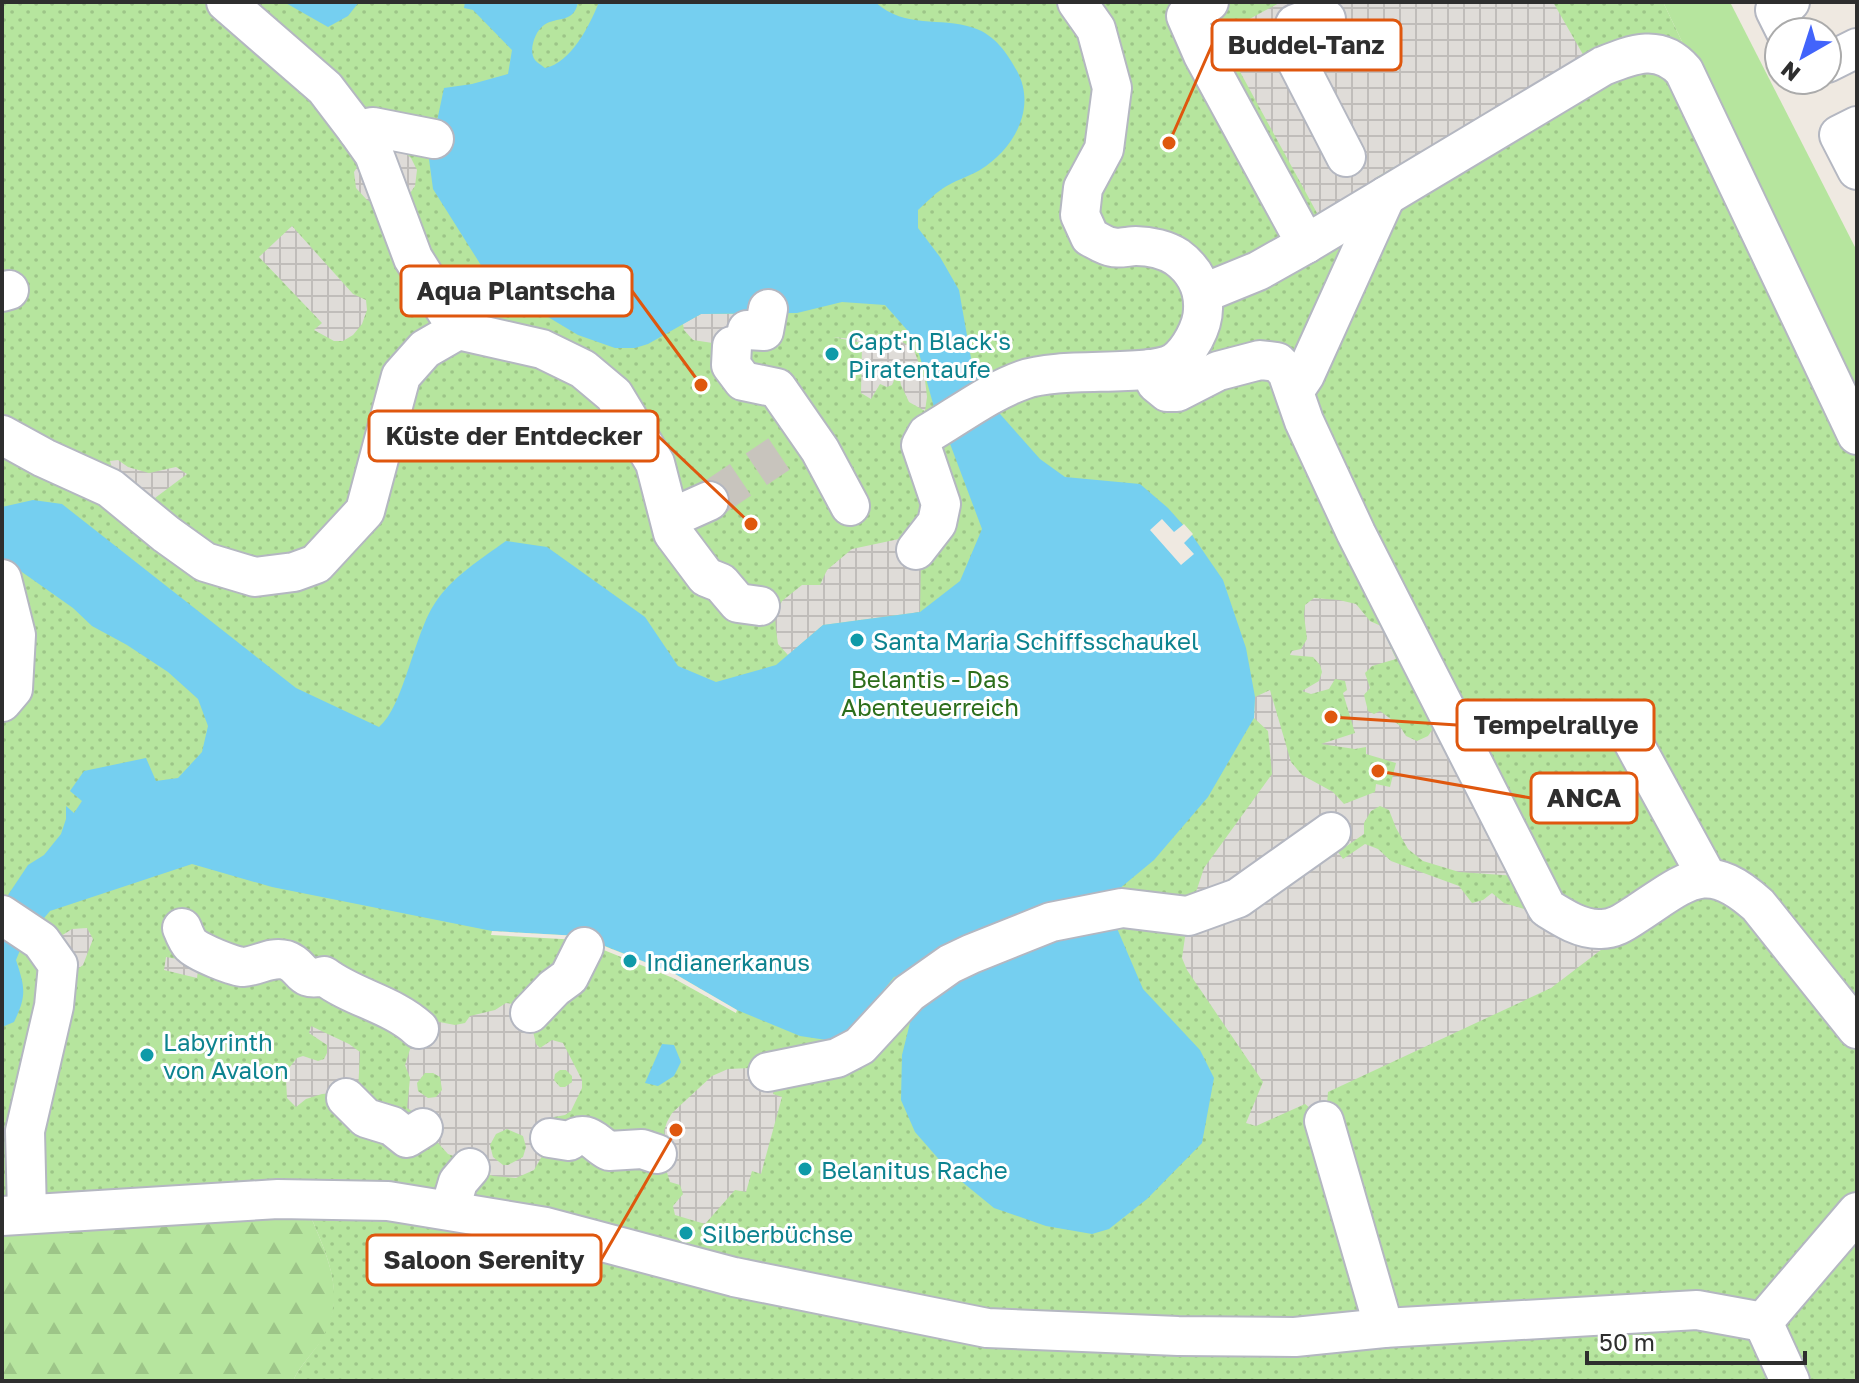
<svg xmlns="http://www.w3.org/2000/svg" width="1859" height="1383" font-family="'Golos Text',sans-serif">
	<defs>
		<pattern id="forest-firs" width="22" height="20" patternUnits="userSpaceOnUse" patternTransform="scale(2)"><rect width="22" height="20" fill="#b6e59e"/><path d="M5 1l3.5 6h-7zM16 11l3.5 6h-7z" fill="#9dc588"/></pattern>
		<pattern id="park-dots" width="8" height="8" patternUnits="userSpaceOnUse" patternTransform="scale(2)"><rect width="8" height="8" fill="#b6e59e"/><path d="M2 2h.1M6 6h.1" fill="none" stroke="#9dc588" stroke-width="1.8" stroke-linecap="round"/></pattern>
		<pattern id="plaza-grid" width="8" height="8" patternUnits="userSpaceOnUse" patternTransform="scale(2)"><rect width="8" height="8" fill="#dfdcd8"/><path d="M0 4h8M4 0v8" fill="none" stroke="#c0bdba"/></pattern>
	</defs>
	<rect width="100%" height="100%" fill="#efe9e1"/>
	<!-- grass -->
	<path fill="#b6e59e" d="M1663 2H1730L1857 251V406Z"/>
	<!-- forest -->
	<path fill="url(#forest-firs)" d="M308 1210C325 1251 347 1292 325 1335 316 1351 300 1364 293 1381H2V1227Z"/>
	<!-- park -->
	<path fill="url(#park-dots)" d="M2 2H1663L1857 406V1381H293C300 1364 316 1351 324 1335 347 1292 325 1251 308 1210L2 1227Z"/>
	<!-- plaza -->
	<g fill="url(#plaza-grid)" fill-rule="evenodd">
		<path d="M1281 2H1553L1585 58 1377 177 1386 196 1306 244 1317 213 1220 35Z"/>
		<path d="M383 145 399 148 411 158 417 170 415 186 406 199Z"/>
		<path d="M364 157 384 209 367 200 356 188 354 172Z"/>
		<path d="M292 226 353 294 366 300 367 310 362 324 353 335 343 341H334L314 330 322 323 259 257Z"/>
		<path d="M701 314H739L732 346 693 340 684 330 683 324Z"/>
		<path d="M893 335 914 350 925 380 927 397 925 411 909 402 901 385 897 363 894 364 895 378 892 385 887 387 880 384 871 399 861 393 862 343 833 337 882 342Z"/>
		<path d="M118 460 128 467 149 473 176 467 187 474 147 504 157 513 180 519 193 529 196 545 213 560 255 577 205 562 166 534 110 488 114 475 110 461Z"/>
		<path d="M899 539 916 550 921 561 920 612 823 625 788 655 778 644 776 630 775 617 782 601 802 585H820L827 570 852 549Z"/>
		<path d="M1314 598 1339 600 1356 604 1370 621 1381 626 1396 659 1372 666 1365 673 1370 688 1364 695 1368 711 1374 714 1380 711 1399 725 1406 736 1417 741 1428 736 1437 723 1517 876 1459 872 1423 861 1408 849 1396 828 1389 810 1380 806 1371 811 1364 823V834L1338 852 1343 859 1365 844 1378 849 1391 861 1459 886 1472 903 1483 900 1492 893 1504 903 1618 937 1551 988 1328 1092 1327 1104 1310 1108 1305 1104 1256 1126 1246 1123 1263 1082 1187 970 1182 958 1188 916 1204 868 1272 774 1268 731 1254 718 1255 697 1270 690 1291 762 1302 775 1333 792 1344 804 1375 792 1376 784 1390 787 1396 763 1366 754V747L1355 749 1321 744 1355 733 1343 693 1347 690 1345 681 1335 679 1329 689 1311 694 1302 691 1319 681 1322 672 1320 665 1313 657 1290 655 1292 651 1301 649 1307 639 1304 615 1305 605Z"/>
		<path d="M87 928 93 939 83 965 71 974 48 931 61 936 72 929Z"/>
		<path d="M166 957 199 963 197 978 164 970Z"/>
		<path d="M506 1003 527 1006 536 1044 540 1048 552 1040 563 1043 582 1080V1088L571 1111 565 1115 554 1117 551 1121 549 1144 534 1170 516 1178 493 1176 470 1168 459 1158 448 1154 429 1133 424 1118 407 1108 410 1078 405 1065 413 1040 429 1020 455 1025 465 1023 470 1016 495 1010ZM560 1070H566L572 1076V1082L565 1087H560L554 1080 555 1074ZM425 1073H433L440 1077 442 1090 436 1097 428 1098 418 1091 417 1083ZM507 1129 523 1136 526 1147 523 1157 508 1165H503L493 1157 490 1145 496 1134Z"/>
		<path d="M311 1026 349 1044 360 1052 358 1092 322 1094 306 1099 296 1107 287 1098 286 1079 289 1068 297 1058 303 1056 318 1061 324 1059 327 1053V1045L309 1033Z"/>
		<path d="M750 1068 768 1072 776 1085 773 1094 782 1097 761 1174 752 1171 746 1192 735 1190 705 1224 675 1215 673 1206 683 1194 680 1185 670 1182 665 1166 666 1140 664 1131 667 1122 672 1113 712 1076 728 1069Z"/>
	</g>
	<!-- water -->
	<g fill="#75cff0">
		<path d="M284 2H359L348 16 328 27Z"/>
		<path d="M465 2H578C574 24 557 16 544 25 535 31 528 51 535 60 535 61 544 67 545 68 571 63 590 25 599 2H875C907 30 938 16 974 28 995 35 1007 53 1017 71 1037 108 1014 149 980 170 968 177 953 181 942 189 933 195 926 203 918 210V228L940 257 959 290 972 364 993 406 1040 459 1065 477 1140 484 1168 508 1192 535 1223 580 1246 648 1255 697 1254 718 1208 797 1154 860 1113 894 1116 926 1143 989 1200 1050 1214 1078 1202 1143 1147 1199 1109 1229 1092 1234 1046 1226 994 1208 950 1172 915 1132 901 1100 902 1055 913 1011 908 974 894 977 849 1034 833 1041 800 1036 737 1010 675 974 580 936 492 931 272 887 192 864 50 911 23 943 16 960C25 988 27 995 14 1022L2 1027V904L28 865 44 855 61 834 66 819V806L74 813 82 801 70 791 84 771 146 758 156 781 178 778 202 752 208 726 198 699 168 672 127 645 92 626 73 608 12 565H2V507L33 500 62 504 296 688 379 727C404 706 414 634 435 603 453 576 481 559 506 541L547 547 645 617 678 666 716 682 776 665 823 625 920 612 960 581 982 529 946 433 937 418 915 339 885 305 842 302 797 313 701 314 648 344 635 348H615L578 335 548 317 509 299 484 270 433 189 429 159 444 88 472 84 508 74 512 50 473 10 464 8Z"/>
		<path d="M662 1044 674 1045 681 1062 674 1076 658 1086 645 1083Z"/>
	</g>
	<!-- pier -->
	<g fill="#efe9e1">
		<path d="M1162 519 1174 532 1184 524 1193 534 1184 543 1194 554 1181 565 1150 530Z"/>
		<path d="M492 931 579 936 675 974 737 1010 736 1013 673 978 579 940 491 935Z"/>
	</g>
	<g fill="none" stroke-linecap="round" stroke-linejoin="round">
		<!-- minor-tunnel -->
		<path stroke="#c8c4bd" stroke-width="38" stroke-dasharray="38 19" stroke-linecap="butt" d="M709 501 779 454"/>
		<defs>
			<g id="minor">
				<path d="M1209 2 1186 16 1203 55 1306 244"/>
				<path d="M1326 19 1311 18 1295 24 1294 56 1346 157"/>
				<path d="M1786 32 1775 10 1790 2"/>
				<path d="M1827 63 1857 48"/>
				<path d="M1857 126 1839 135 1857 170"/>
				<path d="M357 130 373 127 434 139"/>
				<path d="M2 292 9 290"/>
				<path d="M1204 293 1258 271 1306 244 1603 66C1633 54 1660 43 1684 71L1857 435"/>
				<path d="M458 330 542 349 583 369 614 395 655 463 673 533 706 577 721 583 738 603 760 606"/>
				<path d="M747 330 764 331 768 309"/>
				<path d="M732 346 731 365 743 381 777 388 820 450 850 506"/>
				<path d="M1150 369 1156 383 1167 392H1177L1218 371 1260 360 1277 362 1287 372 1304 421 1356 533 1547 908C1563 918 1580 929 1599 929 1614 930 1626 921 1638 913 1688 880 1707 859 1758 905L1857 1029"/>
				<path d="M1295 390 1305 375 1386 196"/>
				<path d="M2 435 44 458 110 488 166 534 205 562 255 577 294 572 316 564 365 511 401 376 425 349 458 330 413 258 374 154 357 130 325 88 226 2"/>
				<path d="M671 518 709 501"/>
				<path d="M916 550 937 523 941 504 921 445 927 434C958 416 989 392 1023 380 1061 366 1150 378 1175 362 1189 352 1203 327 1203 309 1204 289 1195 270 1177 257 1166 250 1150 246 1136 246 1129 246 1119 249 1112 247 1105 246 1096 240 1090 237L1080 215 1083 188 1104 149 1112 88 1096 29 1077 2"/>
				<path d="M2 579 16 635 13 689 2 702"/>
				<path d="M1632 740 1707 877"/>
				<path d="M2 915 41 941 58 965 54 1006 25 1131 27 1214"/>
				<path d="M182 928C184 933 187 941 191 945 197 952 235 967 243 967 259 966 270 956 286 960 304 966 299 983 324 976 353 998 392 1004 419 1029"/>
				<path d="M530 1013 554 988 569 977 584 947"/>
				<path d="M768 1072 837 1058 860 1046 909 993 950 964 971 954 1051 922 1122 908 1188 916 1238 898 1331 832"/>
				<path d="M346 1098 366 1118 392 1126 407 1138 423 1128"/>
				<path d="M1324 1121 1384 1328"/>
				<path d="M550 1138 569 1141C588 1128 594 1143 609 1151L642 1149 657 1154"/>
				<path d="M450 1209 458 1182 470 1168"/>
				<path d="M2 1216 278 1199 388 1201 546 1227 734 1277 987 1328 1178 1336 1295 1337 1384 1328 1697 1310 1763 1322"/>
				<path d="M1763 1322 1857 1212"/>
				<path d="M1763 1322 1790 1381"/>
			</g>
		</defs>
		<!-- minor casing -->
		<use href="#minor" stroke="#b4b7c1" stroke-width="42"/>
		<!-- minor -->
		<use href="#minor" stroke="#fff" stroke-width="38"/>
	</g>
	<!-- markers -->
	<g fill="#0f9aa8" stroke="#fff" stroke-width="3">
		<circle cx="832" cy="354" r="8"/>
		<circle cx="857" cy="640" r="8"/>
		<circle cx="630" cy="961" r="8"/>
		<circle cx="147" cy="1055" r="8"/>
		<circle cx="805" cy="1169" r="8"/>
		<circle cx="686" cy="1233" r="8"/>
	</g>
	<g text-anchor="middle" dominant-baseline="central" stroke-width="6" stroke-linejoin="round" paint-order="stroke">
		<!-- culture labels -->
		<g font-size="24" fill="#0d838f" stroke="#fff" text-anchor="start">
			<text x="848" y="340">Capt'n Black's<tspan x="848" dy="28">Piratentaufe</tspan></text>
			<text x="873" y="640">Santa Maria Schiffsschaukel</text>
			<text x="646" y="961">Indianerkanus</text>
			<text x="163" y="1041">Labyrinth<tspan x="163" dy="28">von Avalon</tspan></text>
			<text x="821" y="1169">Belanitus Rache</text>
			<text x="702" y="1233">Silberbüchse</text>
		</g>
		<!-- park labels -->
		<g font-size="24" fill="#2c6e1b" stroke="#fff">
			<text x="930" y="678">Belantis - Das<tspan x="930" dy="28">Abenteuerreich</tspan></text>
		</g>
	</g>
	<!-- callouts -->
	<path fill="none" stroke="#df570e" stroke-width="3" d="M1169 143L1212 45M701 385L632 291M751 524L658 436M1331 717L1457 725M1378 771L1531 798M676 1130L601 1260"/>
	<g fill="#df570e" stroke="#fff" stroke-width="3">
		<circle cx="1169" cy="143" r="8"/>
		<circle cx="701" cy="385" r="8"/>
		<circle cx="751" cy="524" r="8"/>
		<circle cx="1331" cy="717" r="8"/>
		<circle cx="1378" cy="771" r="8"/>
		<circle cx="676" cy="1130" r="8"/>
	</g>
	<g fill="#fff" stroke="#df570e" stroke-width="3">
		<rect x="1212" y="20" width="189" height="50" rx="8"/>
		<rect x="401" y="266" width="231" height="50" rx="8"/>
		<rect x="369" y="411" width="289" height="50" rx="8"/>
		<rect x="1457" y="700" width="197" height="50" rx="8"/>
		<rect x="1531" y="773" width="106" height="50" rx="8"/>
		<rect x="367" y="1235" width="234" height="50" rx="8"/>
	</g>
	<g font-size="26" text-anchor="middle" font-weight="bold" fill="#2e2e2e">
		<text x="1306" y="54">Buddel-Tanz</text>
		<text x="516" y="300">Aqua Plantscha</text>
		<text x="514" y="445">Küste der Entdecker</text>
		<text x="1556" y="734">Tempelrallye</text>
		<text x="1584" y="807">ANCA</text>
		<text x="484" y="1269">Saloon Serenity</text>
	</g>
	<!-- border -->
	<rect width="1859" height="1383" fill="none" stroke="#2e2e2e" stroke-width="8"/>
	<!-- north arrow -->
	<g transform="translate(1803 56) rotate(219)"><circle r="38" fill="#ffffff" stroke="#ababab" stroke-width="2"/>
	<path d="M0-6L14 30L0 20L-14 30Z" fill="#4264fb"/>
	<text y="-12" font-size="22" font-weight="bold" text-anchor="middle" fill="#2e2e2e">N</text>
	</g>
	<!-- scale -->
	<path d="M1587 1351v12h218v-12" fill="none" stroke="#2e2e2e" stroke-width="4"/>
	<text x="1599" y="1351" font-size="24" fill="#2e2e2e" stroke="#ffffff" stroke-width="6" paint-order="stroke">50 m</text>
</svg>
